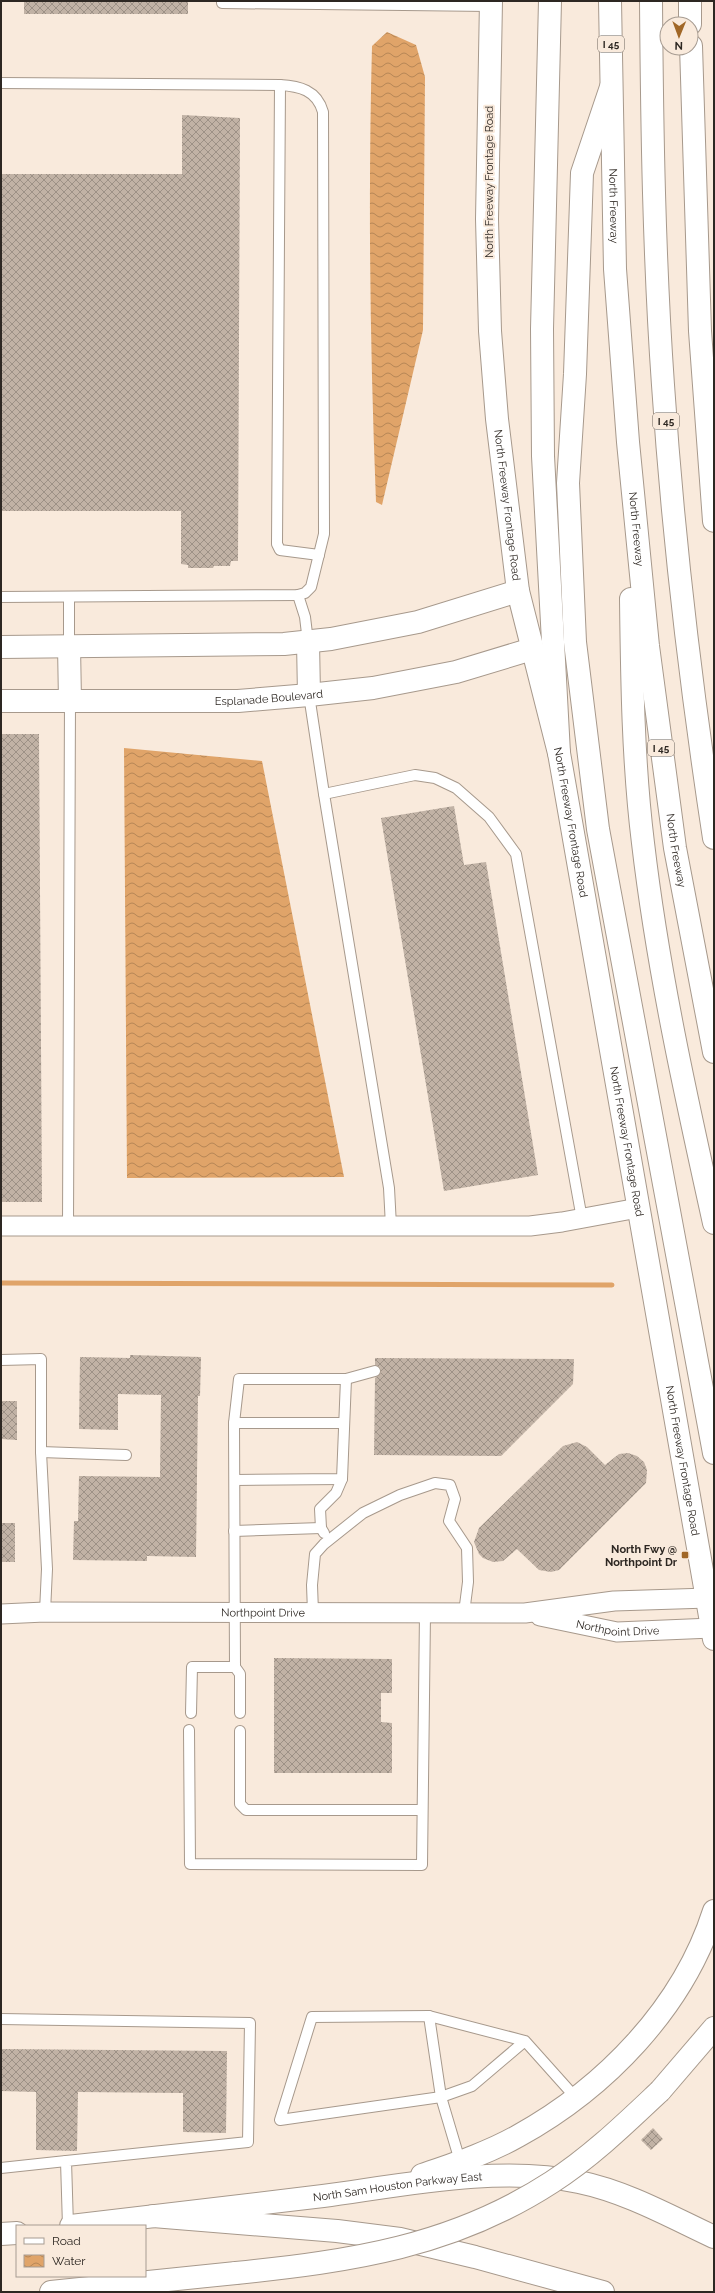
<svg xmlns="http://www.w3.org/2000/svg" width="715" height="2293" font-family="Raleway,sans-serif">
	<defs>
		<pattern id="water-waves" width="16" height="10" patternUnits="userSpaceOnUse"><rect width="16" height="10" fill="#e0a469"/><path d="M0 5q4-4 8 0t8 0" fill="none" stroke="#b68656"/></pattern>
		<pattern id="building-cross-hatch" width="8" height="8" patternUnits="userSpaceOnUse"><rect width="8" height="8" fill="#c1b2a5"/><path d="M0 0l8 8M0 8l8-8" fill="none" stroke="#9d9186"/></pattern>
	</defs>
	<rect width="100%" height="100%" fill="#f9eadc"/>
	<!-- water -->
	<g fill="url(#water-waves)">
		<path d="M387 32 416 45 425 77 423 330 382 505 376 502C370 350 368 198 372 46Z"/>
		<path d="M124 748 262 761 344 1177 127 1178Z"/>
	</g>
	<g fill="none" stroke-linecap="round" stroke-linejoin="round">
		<!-- stream -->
		<path stroke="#e0a469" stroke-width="5" d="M1 1283 612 1285"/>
	</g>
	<!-- building -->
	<g fill="url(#building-cross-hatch)">
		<rect x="24" y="1" width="164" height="13"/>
		<path d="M182 115 240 118 238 561H231L230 566H214L213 568H188V565L181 564V511H1V174H182Z"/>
		<path d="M1 734H39L42 1202H1Z"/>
		<path d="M454 806 464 865 486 862 538 1175 444 1191 381 818Z"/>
		<path d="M130 1355 201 1357 200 1396H198L196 1557 147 1556V1561L73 1560 74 1521H78L79 1476 160 1477 161 1395 118 1394V1430L79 1429 80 1357 130 1358Z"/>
		<path d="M375 1358 574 1359 573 1384 501 1456 374 1455 375 1378 381 1372 380 1367 375 1365Z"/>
		<path d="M1 1401H17V1440L1 1439Z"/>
		<path d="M577 1442 587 1447 605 1465 619 1454 628 1453 637 1456 644 1462 647 1470 646 1483 559 1570 551 1572 539 1570 517 1549 503 1561 493 1562 483 1558 479 1554 474 1542 479 1528 563 1446Z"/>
		<rect x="1" y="1523" width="14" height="39"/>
		<path d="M274 1658 392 1659V1693H381V1722L392 1723V1773H274Z"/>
		<path d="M1 2049 227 2051 226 2133 183 2132V2093L78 2092 77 2151 36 2150V2092L1 2091Z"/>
		<path d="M653 2128 663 2139 651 2150 641 2140Z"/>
	</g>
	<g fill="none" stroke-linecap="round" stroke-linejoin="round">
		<defs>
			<g id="lane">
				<path d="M222 1V3L490 6"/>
				<path d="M1 83 280 85C299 86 317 90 323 112L324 534 311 587 305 593 298 595 1 597"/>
				<path d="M280 85 277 544 280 550 319 555"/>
				<path d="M298 595 305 617 308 642"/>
				<path d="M69 597V646"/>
				<path d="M309 695 324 794 389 1188 391 1226"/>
				<path d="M324 794 415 775 435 778 456 788 489 817 516 854 582 1219"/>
				<path d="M68 1226 70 701"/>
				<path d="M1 1360 41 1359V1452L47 1569 45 1612"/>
				<path d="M234 1423H344"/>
				<path d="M41 1452 126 1455"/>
				<path d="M235 1480 342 1479 346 1379"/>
				<path d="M234 1531 321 1528"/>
				<path d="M324 1533 321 1528 320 1509 336 1493 342 1479"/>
				<path d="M313 1612 312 1585 315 1554 324 1544 363 1513 400 1495 435 1483 450 1485 455 1499 449 1521 467 1548 468 1582 464 1613"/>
				<path d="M235 1667 240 1674V1713"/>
				<path d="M191 1713 192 1667H235L234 1423 239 1379H346L375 1371"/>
				<path d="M189 1730 190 1864 422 1865 425 1613"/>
				<path d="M240 1731V1804L246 1810H422"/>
				<path d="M429 2016 441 2097 460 2161"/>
				<path d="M1 2019 250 2023 248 2142 66 2161 68 2226"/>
				<path d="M525 2041 472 2086 441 2097 280 2120 312 2017 429 2016 525 2041 576 2098"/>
				<path d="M1 2168 66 2161"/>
			</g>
			<g id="street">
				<path d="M1 1226H530L562 1222 638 1208"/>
				<path id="s1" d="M1 1614 45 1612 525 1613 614 1601 708 1598"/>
				<path id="s2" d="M540 1616 617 1632 712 1628"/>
			</g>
			<g id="secondary">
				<path id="s3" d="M491 1 487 219 490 331 497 419 518 591 559 753 714 1639"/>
				<path d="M308 642 309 695"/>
				<path d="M69 646 70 701"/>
				<path d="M1 647 284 644 331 639 418 622 518 591"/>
				<path id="s4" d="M1 701H238L309 695 373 688 456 672 532 649"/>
				<path d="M422 2175C454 2164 488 2153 518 2136 605 2088 683 2008 714 1911"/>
				<path id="s5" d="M71 2226C155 2216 239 2206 323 2196 404 2185 500 2165 579 2182 627 2192 671 2217 714 2237"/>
				<path d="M1 2234 17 2233"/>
			</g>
			<g id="highway">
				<path d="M550 1 542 329 543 456 559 753"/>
				<path id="s6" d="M610 1 615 269 628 442 648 646 675 848 714 1052"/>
				<path d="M651 1C652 129 654 257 663 385 673 537 691 688 714 838"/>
				<path d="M690 1V24"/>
				<path d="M691 46 700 331 714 521"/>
				<path d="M611 87 582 173 575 374 568 483 575 642 598 829 714 1453"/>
				<path d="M631 599C632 680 633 762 643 843 658 971 686 1097 714 1223"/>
				<path d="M660 2091 714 2028"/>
				<path d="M153 2216 337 2231 400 2239 475 2257 603 2292"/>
				<path d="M51 2292 236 2273"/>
			</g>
		</defs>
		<!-- lane casing -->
		<use href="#lane" stroke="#a7998c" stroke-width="12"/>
		<!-- street casing -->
		<use href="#street" stroke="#a7998c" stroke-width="21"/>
		<!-- secondary casing -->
		<use href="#secondary" stroke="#a7998c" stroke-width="24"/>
		<!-- highway casing -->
		<use href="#highway" stroke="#a7998c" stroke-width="24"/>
		<!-- lane -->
		<use href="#lane" stroke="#fff" stroke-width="10"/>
		<!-- street -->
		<use href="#street" stroke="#fff" stroke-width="19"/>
		<!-- secondary -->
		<use href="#secondary" stroke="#fff" stroke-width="22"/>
		<!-- highway -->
		<use href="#highway" stroke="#fff" stroke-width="22"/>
		<defs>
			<path id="highway-bridge" d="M236 2273C351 2261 452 2247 552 2182 591 2157 626 2123 660 2091"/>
		</defs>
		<!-- highway-bridge casing -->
		<use href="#highway-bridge" stroke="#a7998c" stroke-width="24" stroke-linecap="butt"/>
		<!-- highway-bridge -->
		<use href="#highway-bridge" stroke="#fff" stroke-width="22"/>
	</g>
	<!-- markers -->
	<rect fill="#a16727" stroke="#f9eadc" stroke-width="1.5" x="681" y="1551" width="8" height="8" rx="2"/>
	<g text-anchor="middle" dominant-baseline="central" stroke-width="4" stroke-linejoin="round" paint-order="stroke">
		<!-- shield labels -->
		<g fill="#f9eadc" stroke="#6a625a" stroke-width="1">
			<rect x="598" y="36" width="26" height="16" rx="3"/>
			<rect x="653" y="413" width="26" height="16" rx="3"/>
			<rect x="648" y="740" width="26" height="16" rx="3"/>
		</g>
		<g font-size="10" font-weight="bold" fill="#2d2722">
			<text x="611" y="44">I 45</text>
			<text x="666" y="421">I 45</text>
			<text x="661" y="748">I 45</text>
		</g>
		<!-- street labels -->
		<g font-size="11" fill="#2d2722" stroke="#f9eadc">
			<text transform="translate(489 182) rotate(-90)">North Freeway Frontage Road</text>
			<text stroke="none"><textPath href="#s6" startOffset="205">North Freeway</textPath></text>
			<text stroke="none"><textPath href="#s3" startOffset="505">North Freeway Frontage Road</textPath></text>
			<text stroke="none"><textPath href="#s6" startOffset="529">North Freeway</textPath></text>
			<text stroke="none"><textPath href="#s4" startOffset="268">Esplanade Boulevard</textPath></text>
			<text stroke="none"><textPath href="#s3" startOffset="829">North Freeway Frontage Road</textPath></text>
			<text stroke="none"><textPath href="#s6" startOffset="853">North Freeway</textPath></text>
			<text stroke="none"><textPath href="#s3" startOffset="1153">North Freeway Frontage Road</textPath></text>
			<text stroke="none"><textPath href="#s3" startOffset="1477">North Freeway Frontage Road</textPath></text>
			<text stroke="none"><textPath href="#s1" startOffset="262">Northpoint Drive</textPath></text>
			<text stroke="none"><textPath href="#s2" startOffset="79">Northpoint Drive</textPath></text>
			<text stroke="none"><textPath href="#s5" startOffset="329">North Sam Houston Parkway East</textPath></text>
		</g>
		<!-- poi labels -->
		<g font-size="11" font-weight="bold" fill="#2d2722" stroke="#f9eadc" text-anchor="end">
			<text x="677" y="1549">North Fwy @<tspan x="677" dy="13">Northpoint Dr</tspan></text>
		</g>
	</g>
	<!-- border -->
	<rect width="715" height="2293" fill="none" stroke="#2d2722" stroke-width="4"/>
	<!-- legend -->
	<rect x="16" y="2225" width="130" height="52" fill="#f9eadc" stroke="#a79c92"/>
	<rect x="24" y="2238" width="20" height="6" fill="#ffffff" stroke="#a79c92"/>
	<text x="52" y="2245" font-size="12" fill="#2d2722">Road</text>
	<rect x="24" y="2255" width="20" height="12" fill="url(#water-waves)" stroke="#a79c92"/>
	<text x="52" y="2265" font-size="12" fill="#2d2722">Water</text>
	<!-- north arrow -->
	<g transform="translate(679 36) rotate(181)"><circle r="19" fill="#f9eadc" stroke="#a79c92"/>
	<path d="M0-3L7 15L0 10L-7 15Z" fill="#a16727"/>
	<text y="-6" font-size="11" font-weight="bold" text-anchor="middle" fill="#2d2722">N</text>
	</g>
</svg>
